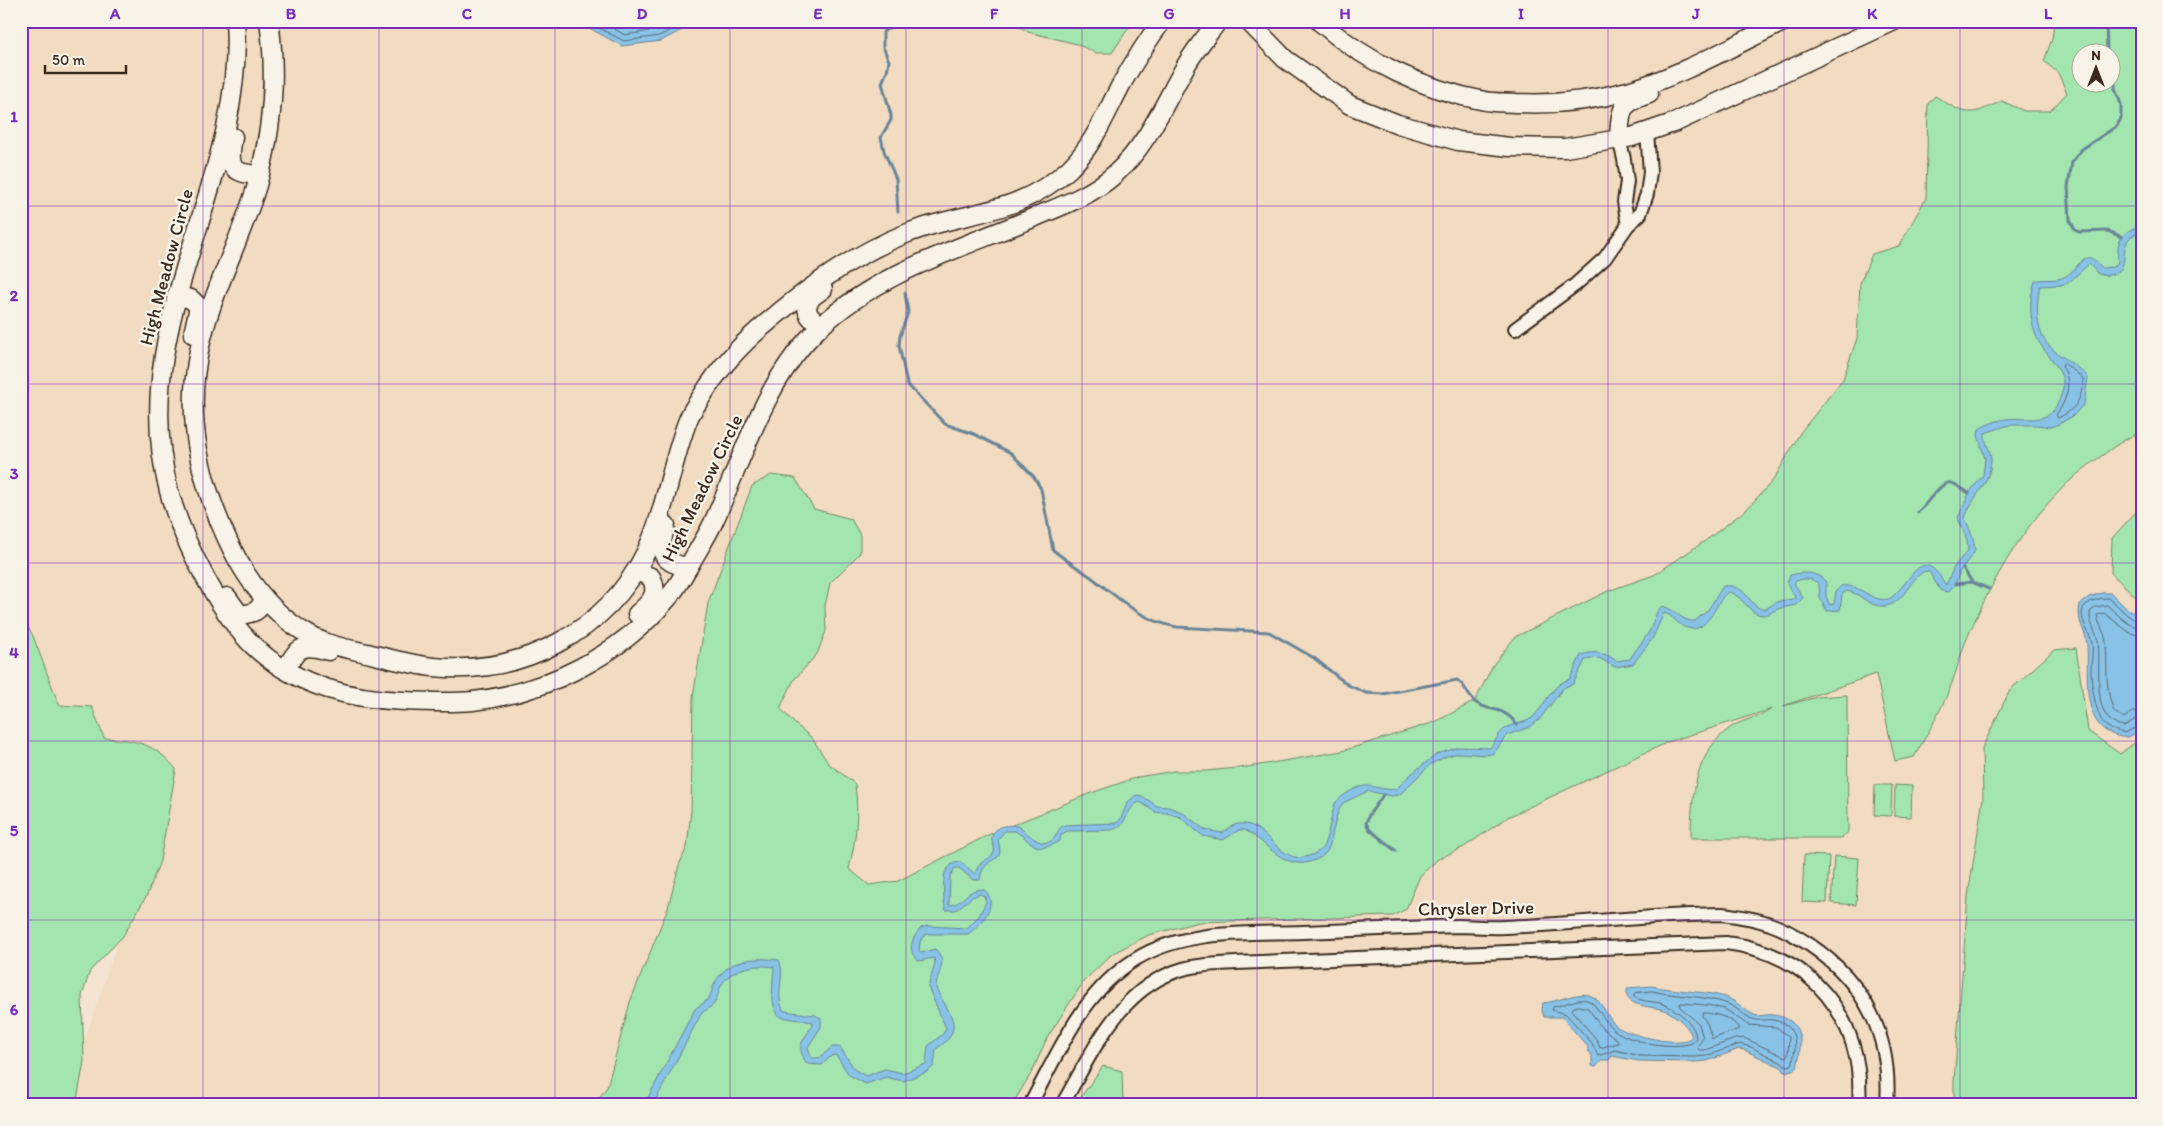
<svg xmlns="http://www.w3.org/2000/svg" width="2163" height="1126" font-family="Itim,sans-serif">
	<rect width="100%" height="100%" fill="#f3e5d1"/>
	<filter id="ink" filterUnits="userSpaceOnUse"><feTurbulence type="fractalNoise" baseFrequency=".02" numOctaves="2"/><feDisplacementMap in="SourceGraphic" scale="10" xChannelSelector="R" yChannelSelector="G"/><feConvolveMatrix kernelMatrix="1 2 1 2 8 2 1 2 1" color-interpolation-filters="sRGB"/></filter>
	<g filter="url(#ink)">
		<!-- built -->
		<path fill="#f1dbc1" fill-rule="evenodd" d="M21 21H2142V1105H63L176 769 128 739 104 738 92 707 59 705 33 636 21 615ZM2080 52H2110V82H2080Z"/>
		<!-- green -->
		<g fill="#a3e5ae" stroke="#6f8866" fill-rule="evenodd">
			<path d="M1011 21H1133L1112 53H1095L1077 44 1028 32Z"/>
			<path d="M2054 21H2142V432C2126 437 2113 448 2100 457 2038 499 1997 569 1968 636 1961 651 1958 667 1952 683 1942 709 1928 733 1914 757L1895 761 1876 674 1783 706 1817 697 1847 695 1848 832 1842 838H1691C1691 797 1695 750 1733 726 1745 719 1762 716 1772 709L1668 742 1508 817 1464 847 1438 859 1420 876 1406 909 1393 916 1199 922 1149 935 1113 953 1084 981 1047 1038 1033 1070 1012 1105H594L607 1087 630 1002 668 908 679 865 687 847 691 811 693 697 708 603 752 486 771 475 795 478 814 509 851 519 860 535V553L830 583 825 606 826 631 817 654 794 680 780 708 795 724 812 738 828 763 855 784C859 816 856 838 849 869L869 885 898 881 988 835 1091 793 1138 777 1174 771H1206L1248 767 1342 751 1435 722 1475 701 1493 665 1515 637 1608 591 1654 575 1705 541 1747 509 1774 479 1800 433 1843 379 1857 338 1860 283 1872 254 1899 246 1926 198 1928 104 1935 96C1967 116 1968 117 2002 101L2024 111H2050L2067 93 2058 73 2044 61 2052 39ZM2080 52H2110V82H2080Z"/>
			<path d="M2142 508V603L2111 573 2112 538 2136 512Z"/>
			<path d="M21 615 33 636 59 705 92 707 104 738C137 740 154 743 176 769L160 861 147 895 123 936 90 971 82 996 84 1062 76 1105H21Z"/>
			<path d="M2076 648 2088 731 2120 754 2142 737V1105H1954V1082L1968 896 1983 798 1982 748 2010 690 2054 650Z"/>
			<path d="M1875 785H1892L1891 816 1874 815Z"/>
			<path d="M1895 785 1912 786 1911 817 1894 816Z"/>
			<path d="M1804 855 1829 856 1827 903 1802 902Z"/>
			<path d="M1834 856 1859 858 1856 905 1831 903Z"/>
			<path d="M1103 1066 1122 1071 1123 1105H1075Z"/>
		</g>
		<!-- water -->
		<g fill="#88c2e7" stroke="#698597">
			<path d="M555 21H699L661 41 622 46 591 29Z"/>
			<path d="M2138 227 2142 229V237L2137 234C2114 240 2135 273 2109 275 2105 276 2100 275 2097 273 2094 270 2092 266 2089 264L2068 283 2061 285 2040 286C2036 304 2035 333 2050 347 2062 358 2077 365 2088 377L2084 404 2073 416 2059 424 2050 427 2036 425H2009L1985 433C1984 442 1991 450 1991 460 1991 483 1972 496 1965 518L1973 538 1975 551 1960 571 1955 584 1949 592 1941 591 1929 572 1925 571C1907 580 1904 608 1880 606 1867 605 1860 593 1847 591L1842 594 1840 610 1827 611 1820 598 1819 584C1813 578 1800 577 1794 583L1803 598 1796 605C1791 606 1786 607 1781 608 1775 609 1770 615 1763 615 1748 615 1743 594 1728 592 1717 598 1709 635 1687 628 1677 625 1673 615 1664 613L1652 639 1633 664 1615 667 1599 658 1585 660 1573 684 1565 687 1561 691 1539 720 1530 727 1507 735 1494 753 1487 755 1460 753 1447 756 1431 764 1399 795 1391 796 1368 791 1343 803C1335 813 1334 831 1330 844 1328 852 1323 857 1315 860 1286 873 1268 843 1245 830H1239L1223 840 1203 836 1180 817 1167 813 1155 812 1140 802C1125 807 1130 824 1112 830L1067 831 1061 835 1060 841C1034 855 1035 843 1015 831H1005L998 839C1004 865 994 853 984 868 981 871 981 876 980 880H973L959 868H955L950 876 949 905C962 906 968 886 984 890 1001 904 979 926 968 934H928L925 935 920 942 919 950 921 953 935 949C949 962 937 971 936 987 941 1003 963 1022 948 1039 945 1043 940 1046 936 1049L934 1066 927 1072 903 1081 886 1077 866 1084 849 1075 836 1055 831 1056 822 1065 807 1064C793 1041 806 1042 813 1022L780 1017C769 1004 773 984 774 967 755 964 731 967 721 986 718 991 718 998 714 1004 710 1008 705 1010 701 1014L653 1105H644L695 1009C699 1005 705 1003 708 999 712 994 712 987 716 981 729 958 755 957 779 960 786 975 774 996 784 1011L815 1015 821 1018V1027L808 1047 811 1058H819L832 1047H840L855 1070 866 1076 885 1069 903 1073 926 1064 928 1046 943 1034 946 1028 928 987 935 963 934 958 919 961C906 952 912 937 921 928L928 926 967 928 979 916 986 902 984 896 980 894 972 897 956 910H946C943 906 943 878 945 873 947 869 950 866 953 863L961 862 975 874C980 858 986 863 993 854 997 849 991 843 992 838 993 826 1008 824 1017 826 1027 831 1043 853 1055 837 1059 831 1058 828 1065 825L1116 823 1120 820 1128 802 1136 795 1142 796 1157 806 1168 807 1182 812 1205 830 1222 833C1227 830 1233 824 1239 824 1266 820 1279 867 1309 856 1315 854 1321 851 1324 845 1329 832 1331 817 1335 803 1341 796 1359 784 1369 786 1378 787 1387 791 1396 789L1411 774 1437 754 1459 747 1490 748C1496 741 1499 731 1508 727 1517 722 1527 724 1535 715 1547 702 1552 684 1570 679L1581 655C1596 650 1605 653 1617 661L1630 659C1635 650 1644 640 1649 632 1654 623 1654 613 1662 606 1676 609 1683 623 1695 621L1708 610 1723 586C1748 583 1749 608 1763 609 1768 609 1772 604 1777 602 1782 600 1788 600 1793 599L1795 597 1787 583 1790 575C1804 572 1816 571 1826 582V597L1830 605 1834 604 1836 591 1841 586C1862 583 1869 603 1889 599 1913 583 1919 541 1946 585L1954 567 1968 550 1967 540 1958 518 1969 493 1983 475 1985 459 1978 435 1979 429C1987 424 1998 420 2007 419 2021 417 2041 423 2052 412 2056 408 2059 401 2061 395 2071 373 2045 356 2037 338 2029 321 2029 298 2035 281 2044 278 2054 281 2062 278 2081 271 2082 243 2102 268L2114 267 2118 262C2116 244 2120 232 2138 227Z"/>
			<path d="M2102 593H2111L2125 607 2142 618V728C2133 736 2126 740 2114 735 2080 723 2089 673 2087 645 2086 629 2076 623 2080 604L2089 597Z"/>
			<path d="M1652 986C1677 992 1704 990 1728 998 1738 1002 1745 1011 1754 1015 1760 1017 1767 1014 1773 1015 1805 1019 1802 1044 1797 1068L1786 1072 1781 1067 1744 1050 1739 1049 1707 1061 1695 1062 1639 1061 1612 1056 1609 1060H1602L1596 1067 1592 1066V1055L1588 1051V1047L1562 1017H1544L1542 1010 1543 1003C1558 1002 1574 992 1589 995 1602 998 1607 1019 1617 1027 1630 1035 1680 1048 1692 1037 1689 1026 1676 1016 1667 1011 1657 1006 1619 1008 1628 988Z"/>
		</g>
		<g fill="none" stroke-linecap="round" stroke-linejoin="round">
			<!-- shore -->
			<g stroke="#5a676e" stroke-width="1">
				<path d="M578 21 593 25 624 41 659 36 688 21"/>
				<path d="M600 21 625 35 657 30 675 21"/>
				<path d="M2064 363 2083 378C2083 397 2076 410 2058 418L2056 415C2067 400 2073 382 2062 366Z"/>
				<path d="M2142 622C2128 620 2119 606 2109 598 2101 598 2089 600 2084 607 2078 617 2089 631 2091 640 2094 650 2091 661 2091 671 2091 684 2096 717 2106 726 2111 730 2118 731 2124 733L2142 725"/>
				<path d="M2142 628C2127 627 2117 613 2107 605L2095 607 2090 612C2089 623 2096 631 2098 641 2101 661 2093 705 2110 720 2113 724 2119 725 2124 726L2136 719H2142"/>
				<path d="M2142 636 2130 633 2104 613 2097 615C2098 624 2105 632 2106 642 2108 669 2104 684 2114 712L2124 718 2133 712 2142 711"/>
				<path d="M1652 991C1677 997 1704 995 1728 1004 1736 1007 1742 1014 1750 1018 1757 1022 1766 1019 1773 1020 1798 1024 1797 1045 1792 1065L1788 1066 1751 1047 1740 1044 1706 1056 1694 1057 1640 1056 1615 1050 1598 1056 1592 1043 1566 1014 1552 1010 1553 1007C1564 1005 1576 998 1587 1000 1596 1002 1605 1023 1613 1029 1628 1042 1674 1050 1692 1043L1696 1038C1695 1022 1674 1007 1660 1003 1650 1001 1641 1002 1633 996L1635 993Z"/>
				<path d="M1681 1003 1707 1005 1725 1009 1748 1025 1776 1027 1789 1037 1788 1055 1785 1057 1744 1038 1735 1039 1705 1050H1699L1697 1047 1703 1038 1699 1024 1680 1007Z"/>
				<path d="M1579 1006 1588 1008 1601 1027 1618 1040V1043L1600 1048 1597 1040 1572 1011 1573 1008Z"/>
				<path d="M1703 1013C1715 1013 1734 1018 1739 1029L1712 1039 1707 1023 1702 1016Z"/>
			</g>
			<!-- stream -->
			<g stroke="#698597" stroke-width="3">
				<path d="M2106 21 2107 52"/>
				<path d="M2110 59 2115 69V89L2121 104V118L2117 126 2082 149 2072 162 2068 187 2070 220 2075 230 2079 232 2108 231 2122 237"/>
				<path d="M898 212 896 179 884 151 881 137 891 120V115L882 83 887 71 889 61 883 47V32L899 21"/>
				<path d="M905 293 908 312 900 336 899 345 907 384 945 424 974 434 1011 453 1034 477 1041 489 1053 550C1065 560 1079 568 1091 577 1119 598 1141 621 1177 627L1269 632 1314 658 1348 685 1366 693 1383 694 1457 680C1466 686 1468 696 1475 702 1489 713 1502 704 1517 725"/>
				<path d="M1918 512C1926 506 1941 480 1951 483 1957 484 1963 490 1969 493"/>
				<path d="M1963 568 1972 582 1989 589"/>
				<path d="M1955 584 1972 582"/>
				<path d="M1383 795 1369 815 1366 823 1370 830 1396 851"/>
			</g>
			<defs>
				<g id="street">
					<path d="M1619 139 1624 159 1627 181 1624 202 1628 225"/>
					<path d="M1515 329 1575 285 1605 258 1628 225 1640 214 1647 194 1650 172 1647 132"/>
					<path d="M1030 1105C1059 1052 1082 992 1136 959 1185 929 1247 934 1303 932 1354 930 1406 928 1458 926 1473 926 1489 928 1505 927 1577 924 1649 915 1722 914 1738 916 1754 918 1770 924 1785 929 1798 937 1810 945 1866 983 1892 1038 1887 1105"/>
					<path d="M1062 1105C1093 1052 1119 987 1183 969 1200 964 1218 964 1236 963L1726 943C1812 953 1865 1019 1859 1105"/>
				</g>
				<g id="secondary">
					<path d="M235 21C247 183 124 323 169 491 181 538 222 619 259 651 301 687 351 699 404 701 427 702 450 703 473 701 546 693 620 655 668 598 677 588 682 577 689 566 697 551 706 538 713 523 744 456 765 378 820 327 879 272 956 250 1028 220 1058 207 1089 197 1114 175 1147 146 1163 106 1184 69 1193 52 1206 37 1218 21"/>
					<path d="M269 21C277 76 272 132 257 185 241 240 210 295 199 351 189 399 194 449 210 496 229 551 256 605 309 635 328 646 350 649 371 654 391 659 412 665 434 667 521 676 607 632 646 552 666 510 671 463 688 420 691 411 697 404 702 396 720 367 742 343 769 321 811 285 856 253 908 233 968 210 1017 216 1069 169 1094 145 1106 113 1122 83 1134 62 1147 41 1162 21"/>
					<path d="M1248 21 1285 59 1350 105 1398 124 1458 141 1510 147 1565 148 1632 137 1676 122 1894 21"/>
					<path d="M1319 21C1365 62 1425 90 1485 101 1495 103 1506 102 1516 103 1555 105 1591 101 1628 91 1683 75 1734 45 1785 21"/>
					<path d="M233 137C228 165 229 173 259 175"/>
					<path d="M1619 139C1621 109 1619 104 1649 94"/>
					<path d="M176 296 191 299 199 307 193 334"/>
					<path d="M823 324C812 320 807 317 807 305L812 297 823 289"/>
					<path d="M666 525C658 550 660 563 688 567"/>
					<path d="M636 571 651 577C660 594 650 603 637 614"/>
					<path d="M227 597 240 615C253 613 260 612 264 598"/>
					<path d="M286 670C297 647 302 643 328 651"/>
				</g>
			</defs>
			<!-- street casing -->
			<use href="#street" stroke="#3b2a1e" stroke-width="16"/>
			<!-- secondary casing -->
			<use href="#secondary" stroke="#3b2a1e" stroke-width="21"/>
			<!-- street -->
			<use href="#street" stroke="#f7f3e8" stroke-width="12"/>
			<!-- secondary -->
			<use href="#secondary" stroke="#f7f3e8" stroke-width="18"/>
		</g>
	</g>
	<!-- grid -->
	<path fill="none" stroke="#7b2cbf" stroke-width="1" stroke-opacity="0.55" d="M203 21V1105M379 21V1105M555 21V1105M730 21V1105M906 21V1105M1082 21V1105M1257 21V1105M1433 21V1105M1608 21V1105M1784 21V1105M1960 21V1105M21 206H2142M21 384H2142M21 563H2142M21 741H2142M21 920H2142"/>
	<g text-anchor="middle" dominant-baseline="central" stroke-width="5" stroke-linejoin="round" paint-order="stroke">
		<!-- street labels -->
		<g font-size="19" fill="#3b2a1e" stroke="#f7f3e8">
			<text transform="translate(166 267) rotate(-75)">High Meadow Circle</text>
			<text transform="translate(702 488) rotate(-64)">High Meadow Circle</text>
			<text transform="translate(1476 908) rotate(-1)">Chrysler Drive</text>
		</g>
	</g>
	<!-- margin -->
	<rect width="2163" height="1126" fill="none" stroke="#f7f3e8" stroke-width="55"/>
	<!-- north arrow -->
	<g transform="translate(2096 68)"><circle r="24" fill="#f7f3e8" stroke="#aca397"/>
	<path d="M0-4L9 19L0 12L-9 19Z" fill="#3b2a1e"/>
	<text y="-8" font-size="14" font-weight="bold" text-anchor="middle" fill="#3b2a1e">N</text>
	</g>
	<!-- scale -->
	<path d="M45 65v8h81v-8" fill="none" stroke="#3b2a1e" stroke-width="2.5"/>
	<text x="52" y="65" font-size="15" fill="#3b2a1e" stroke="#f7f3e8" stroke-width="4" paint-order="stroke">50 m</text>
	<rect x="28" y="28" width="2108" height="1070" fill="none" stroke="#7b2cbf" stroke-width="2"/>
	<g font-size="16" text-anchor="middle" font-weight="bold" fill="#7b2cbf">
		<text x="115" y="19">A</text>
		<text x="291" y="19">B</text>
		<text x="467" y="19">C</text>
		<text x="642" y="19">D</text>
		<text x="818" y="19">E</text>
		<text x="994" y="19">F</text>
		<text x="1169" y="19">G</text>
		<text x="1345" y="19">H</text>
		<text x="1521" y="19">I</text>
		<text x="1696" y="19">J</text>
		<text x="1872" y="19">K</text>
		<text x="2048" y="19">L</text>
		<text x="14" y="122">1</text>
		<text x="14" y="301">2</text>
		<text x="14" y="479">3</text>
		<text x="14" y="658">4</text>
		<text x="14" y="836">5</text>
		<text x="14" y="1015">6</text>
	</g>
</svg>
